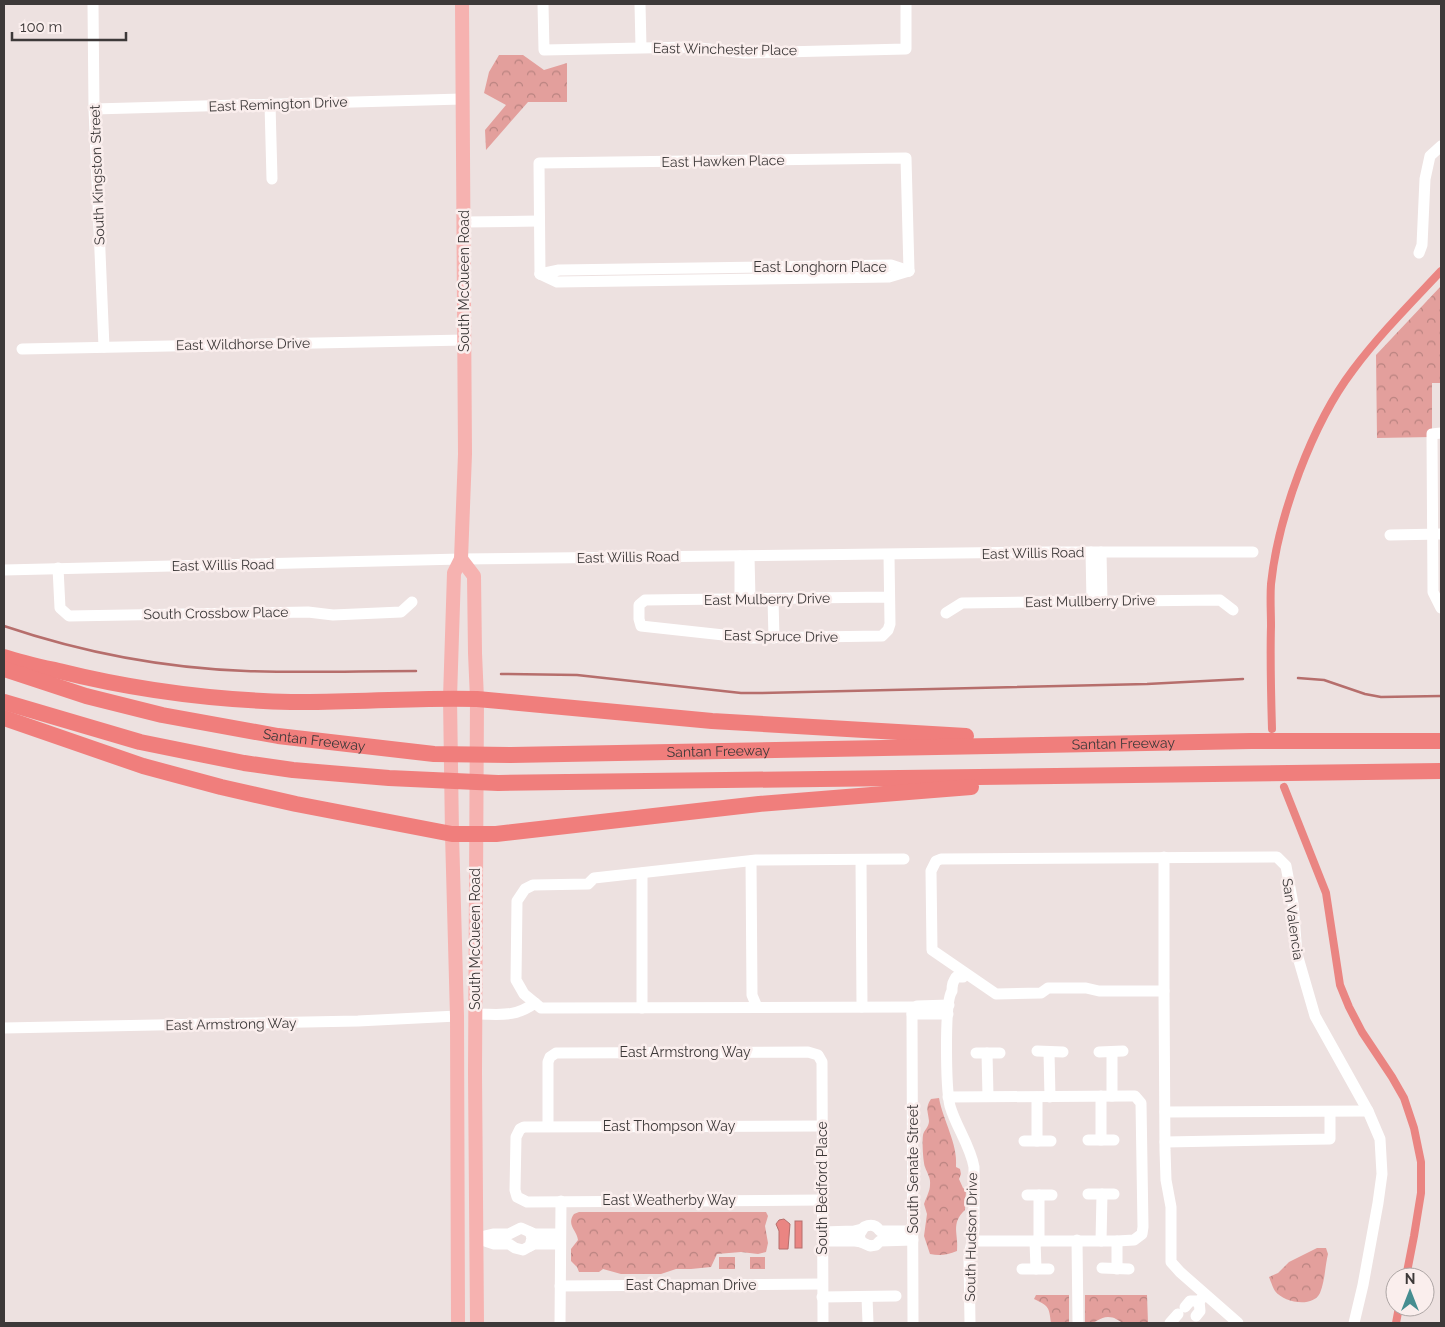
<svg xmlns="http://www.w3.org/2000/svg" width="1445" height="1327" font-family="Raleway,sans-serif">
	<defs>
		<pattern id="park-crowns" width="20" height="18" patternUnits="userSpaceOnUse" patternTransform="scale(1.25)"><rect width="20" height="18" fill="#e39f9c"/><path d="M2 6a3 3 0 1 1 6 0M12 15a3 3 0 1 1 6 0" fill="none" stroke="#b98380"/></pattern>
	</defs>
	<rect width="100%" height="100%" fill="#ede1e0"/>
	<!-- park -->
	<g fill="url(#park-crowns)">
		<path d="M499 55H523L544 70 567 63V102H528L486 150 485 130 506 105 484 93 489 72Z"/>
		<path d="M1441 286V383H1432V437L1377 438 1376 355Z"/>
		<path d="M939 1098C943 1121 958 1143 956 1167L960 1169 961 1174 959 1179 963 1188 966 1190 965 1210C950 1224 959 1234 957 1251 947 1255 940 1256 930 1254L924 1236 927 1214 924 1204C926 1198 930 1191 930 1185 931 1178 927 1173 925 1167 923 1161 922 1141 923 1135 924 1130 929 1127 929 1121 928 1111 925 1108 931 1099Z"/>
		<path d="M579 1212H766L768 1216 765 1226 768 1243 766 1252 758 1254 741 1252 717 1254 711 1267 691 1269H676L661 1274H621L603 1269 599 1272H579L577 1267 571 1261V1249L578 1240C577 1230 566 1225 574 1214Z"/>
		<path d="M1317 1248H1326L1328 1254C1325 1266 1325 1281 1320 1293 1313 1308 1284 1303 1275 1291 1273 1288 1271 1282 1269 1277L1278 1273 1289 1262Z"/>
		<rect x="719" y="1257" width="16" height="12"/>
		<rect x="750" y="1257" width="15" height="12"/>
		<path d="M1036 1295H1069V1323H1051C1049 1307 1049 1306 1034 1299Z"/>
		<path d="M1085 1295H1147L1148 1323C1141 1323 1129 1325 1123 1323 1117 1320 1115 1317 1108 1317 1099 1317 1097 1324 1085 1323Z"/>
	</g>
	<!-- water -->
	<g fill="#ea8582" stroke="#b66e6c">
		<path d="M784 1219 790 1224 788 1249H779V1231L776 1224 779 1220Z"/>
		<rect x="795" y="1221" width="7" height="27"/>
	</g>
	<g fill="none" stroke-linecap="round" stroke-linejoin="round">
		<!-- stream -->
		<g stroke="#b66e6c" stroke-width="2.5">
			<path d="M4 626C81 652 164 668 246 671 302 673 359 671 416 671"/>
			<path d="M501 674 577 675 741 693H759L1147 684 1243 679"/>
			<path d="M1298 678 1324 680 1365 694 1381 697 1441 696"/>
		</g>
		<!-- canal -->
		<g stroke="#ea8582" stroke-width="8">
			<path d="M1272 729C1271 695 1270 661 1271 626 1271 612 1270 598 1271 584 1278 517 1312 424 1353 370 1380 334 1411 303 1441 271"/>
			<path d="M1284 787 1326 893 1340 985 1349 1007 1362 1032 1392 1077 1404 1098 1414 1128 1421 1162V1193L1414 1236 1406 1277"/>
			<path d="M1396 1323 1399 1307"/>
		</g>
		<!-- minor -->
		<g stroke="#fff" stroke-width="11">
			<path d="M93 4 94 109 104 347"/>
			<path d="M543 4 544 50 691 47 745 53 906 49V4"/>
			<path d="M640 4 641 47"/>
			<path d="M270 104 272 179"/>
			<path d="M94 109 462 99"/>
			<path d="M464 222 539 221"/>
			<path d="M1419 253 1422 245 1425 179 1430 156 1441 146"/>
			<path d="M540 274 539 163 906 158 909 271"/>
			<path d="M540 274 557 282 889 277 909 271"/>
			<path d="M540 274 559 270 891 265 909 271"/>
			<path d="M22 349 465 340"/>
			<path d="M1441 433 1432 434 1433 592 1441 608"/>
			<path d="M1390 535 1441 534"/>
			<path d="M1091 552 1092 601"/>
			<path d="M1101 552 1102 601"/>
			<path d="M889 555 890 624 888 630 882 636 751 638 641 626 639 619V605L645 600 889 597"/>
			<path d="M740 556V600"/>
			<path d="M749 556 750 599"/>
			<path d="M58 568 60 608 69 616 308 612 333 615 401 612 412 602"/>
			<path d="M4 570 461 559 1047 552H1253"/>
			<path d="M773 599 774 638"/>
			<path d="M946 613 962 603 1220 600 1233 610"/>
			<path d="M1164 857V991"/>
			<path d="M904 859 756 860 594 878 588 884 533 885 525 889 517 901 516 980 524 994 541 1008 916 1007"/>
			<path d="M861 860 862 1007"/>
			<path d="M751 861 752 995 757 1007"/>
			<path d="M963 977H956C953 982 952 984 952 991 944 1002 946 1089 950 1106 956 1127 970 1145 974 1167V1230L969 1257 970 1323"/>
			<path d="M642 1008V873"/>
			<path d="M475 1014C500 1014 514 1018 535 1003"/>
			<path d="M912 1014H948"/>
			<path d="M4 1028 358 1021 457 1016"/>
			<path d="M1037 1051 1063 1052"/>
			<path d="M1049 1052 1050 1097"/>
			<path d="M1099 1052 1123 1051"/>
			<path d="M1112 1052V1096"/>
			<path d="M976 1053H1000"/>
			<path d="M987 1053 988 1096"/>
			<path d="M1101 1096V1140"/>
			<path d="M948 1097 1130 1096H1135L1141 1103 1143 1227 1142 1234 1134 1240 1117 1241H972"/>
			<path d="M1037 1097V1141"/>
			<path d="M1165 1112 1368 1111"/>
			<path d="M548 1126V1062L550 1057 556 1053 808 1052 818 1055 822 1062 823 1323"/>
			<path d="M822 1126 524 1127 520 1129 516 1137 515 1190 517 1197 527 1202 822 1200"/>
			<path d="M1088 1140H1114"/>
			<path d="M1024 1141H1051"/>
			<path d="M1165 1142 1330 1139V1112"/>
			<path d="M1088 1194H1114"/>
			<path d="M1027 1195H1052"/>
			<path d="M1039 1195V1241"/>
			<path d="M521 1228 530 1232 532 1238 530 1246 523 1250 515 1248 509 1244H494L476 1238 493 1234H509Z"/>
			<path d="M913 1231H880C876 1225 871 1224 864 1227L859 1235 861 1242 870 1246 876 1245 880 1241 913 1240"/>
			<path d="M530 1232 535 1234H560"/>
			<path d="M823 1232 854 1231 862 1229"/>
			<path d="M1077 1240 1078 1323"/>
			<path d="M822 1241H855L862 1242"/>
			<path d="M1035 1241 1036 1269"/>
			<path d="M1101 1241 1102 1194"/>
			<path d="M530 1246 534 1244H560"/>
			<path d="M1102 1268 1129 1269"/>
			<path d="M1022 1269H1049"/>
			<path d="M1117 1269V1241"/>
			<path d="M560 1286 822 1284"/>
			<path d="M822 1297 896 1296"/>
			<path d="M867 1297 868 1323"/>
			<path d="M1185 1307 1190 1301H1199L1205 1295"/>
			<path d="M1196 1316 1200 1311 1199 1301"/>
			<path d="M560 1323 561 1201"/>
			<path d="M913 1323 912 1012 914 1008 917 1006 949 1005"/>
			<path d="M1170 1323 1178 1314"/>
			<path d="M1238 1323 1180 1272 1171 1262V1207L1166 1180 1165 1150 1164 991H1099L1086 988H1048L1041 993 996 994 932 950 931 871 936 861 941 859 1277 857 1286 866 1293 904 1297 954 1315 1016 1368 1111 1380 1139 1382 1174 1378 1203 1363 1285 1354 1323"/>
		</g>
		<!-- major -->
		<g stroke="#f6b2b0" stroke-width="14">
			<path d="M461 559 474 576 475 653 477 699 475 1073 477 1323"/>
			<path d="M458 1323 457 1016 452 834 450 698 454 573 461 559 465 454 462 4"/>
		</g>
		<!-- highway -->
		<g stroke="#f07e7c" stroke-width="16">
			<path d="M4 657C22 663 41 667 59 671 135 690 213 700 291 702 353 703 415 697 477 699L712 721 966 736"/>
			<path id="s1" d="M4 669 86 696 162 715 278 736 434 754 511 755 1251 741H1441"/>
			<path d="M4 702 140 742 244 763 293 770 389 778 498 783 1441 771"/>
			<path d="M4 718 143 766 221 787 296 804 452 834H496L759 804 971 787"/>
		</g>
	</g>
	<g text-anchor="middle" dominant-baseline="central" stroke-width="5" stroke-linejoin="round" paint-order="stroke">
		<!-- street labels -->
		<g font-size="14" fill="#3d3939" stroke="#faeeed">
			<text transform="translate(725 49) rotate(1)">East Winchester Place</text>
			<text transform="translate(278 104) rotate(-2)">East Remington Drive</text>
			<text transform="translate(723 161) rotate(-1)">East Hawken Place</text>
			<text transform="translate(97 175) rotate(-92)">South Kingston Street</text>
			<text x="820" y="267">East Longhorn Place</text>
			<text transform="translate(464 281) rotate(-90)">South McQueen Road</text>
			<text transform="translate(243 344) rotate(-1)">East Wildhorse Drive</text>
			<text transform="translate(1033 553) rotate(-1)">East Willis Road</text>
			<text transform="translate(628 557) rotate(-1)">East Willis Road</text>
			<text transform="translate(223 565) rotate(-1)">East Willis Road</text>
			<text transform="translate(767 599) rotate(-1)">East Mulberry Drive</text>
			<text transform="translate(1090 601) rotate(-1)">East Mullberry Drive</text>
			<text transform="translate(216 613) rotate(-1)">South Crossbow Place</text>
			<text transform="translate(781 636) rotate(1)">East Spruce Drive</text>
			<text stroke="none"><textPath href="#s1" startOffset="319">Santan Freeway</textPath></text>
			<text stroke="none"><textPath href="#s1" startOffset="1129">Santan Freeway</textPath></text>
			<text stroke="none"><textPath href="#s1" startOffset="724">Santan Freeway</textPath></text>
			<text transform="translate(1293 919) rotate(82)">San Valencia</text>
			<text transform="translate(475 939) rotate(-90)">South McQueen Road</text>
			<text transform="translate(231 1024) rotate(-1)">East Armstrong Way</text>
			<text x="685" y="1052">East Armstrong Way</text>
			<text x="669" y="1126">East Thompson Way</text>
			<text transform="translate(913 1169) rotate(-90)">South Senate Street</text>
			<text transform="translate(822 1188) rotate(-90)">South Bedford Place</text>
			<text x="669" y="1200">East Weatherby Way</text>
			<text transform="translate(971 1237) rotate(-89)">South Hudson Drive</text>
			<text x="691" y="1285">East Chapman Drive</text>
		</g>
	</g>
	<!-- border -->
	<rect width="1445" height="1327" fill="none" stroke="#3d3939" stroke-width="10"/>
	<!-- north arrow -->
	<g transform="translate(1410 1292)"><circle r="24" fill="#faeeed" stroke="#aea6a5"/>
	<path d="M0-4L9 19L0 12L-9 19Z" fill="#458d90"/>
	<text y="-8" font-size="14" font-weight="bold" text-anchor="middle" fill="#3d3939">N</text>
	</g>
	<!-- scale -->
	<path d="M12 32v8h114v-8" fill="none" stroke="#3d3939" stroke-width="2.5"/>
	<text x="20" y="32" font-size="15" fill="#3d3939" stroke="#faeeed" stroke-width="4" paint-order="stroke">100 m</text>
</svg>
